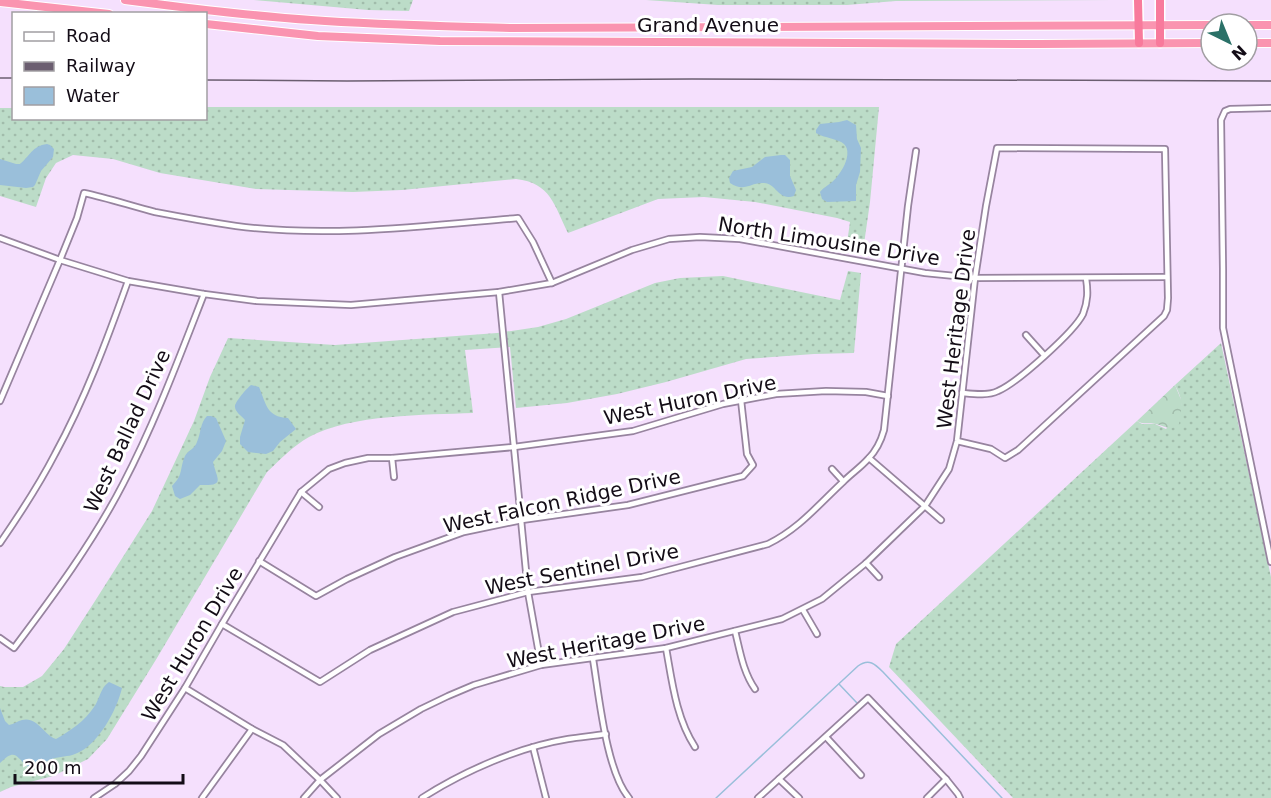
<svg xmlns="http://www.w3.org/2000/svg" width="1271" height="798" font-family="'DejaVu Sans',sans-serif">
	<defs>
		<pattern id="grass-dots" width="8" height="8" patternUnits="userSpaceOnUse" patternTransform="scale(1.5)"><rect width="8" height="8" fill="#bcdcc8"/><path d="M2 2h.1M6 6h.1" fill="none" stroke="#a1bcab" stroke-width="1.8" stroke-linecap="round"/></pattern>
		<pattern id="forest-crowns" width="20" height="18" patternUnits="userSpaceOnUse" patternTransform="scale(1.5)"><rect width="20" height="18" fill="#bcdcc8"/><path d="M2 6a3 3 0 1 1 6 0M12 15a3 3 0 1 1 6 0" fill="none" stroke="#a1bcab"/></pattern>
	</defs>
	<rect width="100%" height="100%" fill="#f5e0fd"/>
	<!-- grass -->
	<g fill="url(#grass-dots)">
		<path d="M254 0H413L409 11 368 10Z"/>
		<path d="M646 0H1113L896 1 847 5H718Z"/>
		<path d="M206 107H879L870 202 863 251 846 250 850 222 837 218 755 202 704 197 658 199 568 233C554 205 551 183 516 179L402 190 353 192 256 189 160 173 113 159 73 155 56 163 46 178 36 207 0 196V108H13L14 118H206Z"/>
		<path d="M848 271 861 273 854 353 814 354 746 359 666 382 617 394 567 403 516 408 510 347 465 350 473 413C426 415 351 414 309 437 293 446 281 459 267 472L157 658 107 739 88 759 53 776 11 787 0 792V686L4 687H23L42 676 64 649 95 601 152 511 194 421 210 377 228 338 335 345 497 333 538 327 566 319 655 283 680 278 723 276 840 300Z"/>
		<path d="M1221 343 1271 577V798H1013L889 667 896 644 1137 421 1142 424H1155L1166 429C1182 412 1186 406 1175 385Z"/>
	</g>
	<!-- forest -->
	<path fill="url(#forest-crowns)" d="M1175 385 1182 402 1179 424C1170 431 1166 427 1156 424 1149 422 1144 425 1137 421Z"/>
	<!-- water -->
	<g fill="#9abfda">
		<path d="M847 120 856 125 857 139 861 148 860 172 856 185V201L827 202 822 199 820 192C823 188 827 186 831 183 840 176 854 154 844 144 839 139 824 138 816 133V130L820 124 839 122Z"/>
		<path d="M47 144 50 145 54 149 53 157 41 171 35 185 33 187 26 188 0 185V159L16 164H20C30 156 32 146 47 144Z"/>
		<path d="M781 155H785L790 160V176L796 190 794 196C778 201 777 184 764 183 750 182 745 193 730 183L729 178 733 171 752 167 765 157Z"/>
		<path d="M251 385 259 387C266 403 266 417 288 418L296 429 280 442 273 451 266 454 248 452 240 444V437L245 420C242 416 235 412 235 407 234 403 247 388 251 385Z"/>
		<path d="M207 416H211L216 418 226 441 222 451 213 462C217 480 226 486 200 485L190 495 180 499 175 496 172 486C184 474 179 470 185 456 188 450 195 449 197 442 201 433 200 423 207 416Z"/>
		<path d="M109 682 122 688C117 710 97 747 75 754 68 757 60 756 52 759 45 761 40 767 32 769 16 761 18 745 0 763V708L5 721 9 725C14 724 18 721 22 720 37 716 44 735 56 739 70 731 85 721 94 707 100 699 100 688 109 682Z"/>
	</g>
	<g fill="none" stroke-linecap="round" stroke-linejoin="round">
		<!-- stream -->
		<g stroke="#9abfda" stroke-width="1.5">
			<path d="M839 684 857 703"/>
			<path d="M716 798 858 666C869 658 875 664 883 672L1002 798"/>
		</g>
		<defs>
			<g id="minor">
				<path d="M1271 108 1230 109 1225 111 1221 120 1223 269V328L1271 562"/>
				<path d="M0 238 60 260 128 281 204 294 257 301 351 305 499 292 552 283 632 250 669 239 700 237 740 239 925 273 975 278 1167 277"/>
				<path d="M499 292 528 592 541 665"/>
				<path d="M1026 335 1044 355"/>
				<path d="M962 393C973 394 988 396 998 391 1017 383 1074 332 1083 314 1088 301 1088 291 1086 278"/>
				<path d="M0 401 60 260 77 218 84 193C108 198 131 206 155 212 181 217 209 222 236 226 329 238 424 226 518 218L533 242 552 283"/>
				<path d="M392 458 394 477"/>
				<path d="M869 458 941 520"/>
				<path d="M832 469 843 481"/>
				<path d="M301 492 319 507"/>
				<path d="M0 543C20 514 39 485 55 454 85 399 107 340 128 281"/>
				<path d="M259 561 316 596 347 579 395 557 464 532 522 520 628 505 743 476 753 465 747 454 741 400"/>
				<path d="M866 563 879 577"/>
				<path d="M803 610 817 634"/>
				<path d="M222 624 320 682 370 650 453 612 528 592 642 577 768 544C799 529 819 504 844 481 852 473 861 467 868 459 876 451 881 441 884 430L908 206 916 151"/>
				<path d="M735 631C740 651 743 672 755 689"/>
				<path d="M0 638 14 648C54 595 93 542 123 484 155 423 179 358 204 294"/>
				<path d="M666 648C672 681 676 718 695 747"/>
				<path d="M593 659C599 695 606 771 629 798"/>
				<path d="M185 688 252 729 283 745 320 780 337 798"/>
				<path d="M826 737 861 775"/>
				<path d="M533 747 546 798"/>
				<path d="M779 779 799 798"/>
				<path d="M94 798 115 784 129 771 141 756 185 688 222 624 301 492 329 469 345 463 368 458H392L514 447 633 431 723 404 776 394 826 391 866 392 888 396"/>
				<path d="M202 798 252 729"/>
				<path d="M304 798 320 780 379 734 421 709 448 696 474 685 541 665 666 648 782 619 822 599 866 563 925 506 949 469 957 441 975 278 986 206 997 148 1165 149 1168 298 1167 310 1164 316 1018 450 1005 458 991 449 957 441"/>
				<path d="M422 798C464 771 519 747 568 739 581 737 593 736 606 734"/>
				<path d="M758 798 868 698 946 779 958 794 960 798"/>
				<path d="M927 798 946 779"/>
			</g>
			<g id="trunk">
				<path d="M125 0C187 8 249 16 311 20 378 25 445 26 512 28L1211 25"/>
				<path d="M0 2 109 14"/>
				<path d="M206 24 318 36 440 41 1039 44 1211 43"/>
				<path d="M1247 25H1271"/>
				<path d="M1247 43H1271"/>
			</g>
			<g id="motorway">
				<path d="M1138 0 1139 43"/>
				<path d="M1160 43V0"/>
			</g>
		</defs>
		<!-- minor casing -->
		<use href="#minor" stroke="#97849f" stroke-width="8"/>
		<!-- trunk casing -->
		<use href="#trunk" stroke="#fff" stroke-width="10"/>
		<!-- motorway casing -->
		<use href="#motorway" stroke="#fff" stroke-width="11"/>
		<!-- minor -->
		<use href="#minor" stroke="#fff" stroke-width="4.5"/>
		<!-- trunk -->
		<use href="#trunk" stroke="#fa94b0" stroke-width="8"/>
		<!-- motorway -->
		<use href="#motorway" stroke="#f87a9c" stroke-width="8"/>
		<!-- rail -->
		<g stroke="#6b5e70" stroke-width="1.5">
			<path d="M0 78H14"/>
			<path d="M206 80 347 81 692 79 1271 81"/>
		</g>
	</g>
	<g text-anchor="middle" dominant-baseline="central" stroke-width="6" stroke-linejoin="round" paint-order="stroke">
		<!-- street labels -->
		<g font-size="20" fill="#130c16" stroke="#fff">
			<text x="708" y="25">Grand Avenue</text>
			<text transform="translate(829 241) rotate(9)">North Limousine Drive</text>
			<text transform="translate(956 329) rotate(-83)">West Heritage Drive</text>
			<text transform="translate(690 400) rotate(-12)">West Huron Drive</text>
			<text transform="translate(127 431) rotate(-65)">West Ballad Drive</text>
			<text transform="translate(562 501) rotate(-12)">West Falcon Ridge Drive</text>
			<text transform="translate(582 569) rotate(-11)">West Sentinel Drive</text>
			<text transform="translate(606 642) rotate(-11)">West Heritage Drive</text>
			<text transform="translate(192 644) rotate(-59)">West Huron Drive</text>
		</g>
	</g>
	<!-- legend -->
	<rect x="12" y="12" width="195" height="108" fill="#ffffff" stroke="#a19ea2" stroke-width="1.5"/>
	<rect x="24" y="32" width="30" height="9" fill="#ffffff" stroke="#a19ea2" stroke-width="1.5"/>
	<text x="66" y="42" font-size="18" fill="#130c16">Road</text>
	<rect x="24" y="62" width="30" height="9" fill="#6b5e70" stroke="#a19ea2" stroke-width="1.5"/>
	<text x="66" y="72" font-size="18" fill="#130c16">Railway</text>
	<rect x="24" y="87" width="30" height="18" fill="#9abfda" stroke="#a19ea2" stroke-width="1.5"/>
	<text x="66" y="102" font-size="18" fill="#130c16">Water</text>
	<!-- north arrow -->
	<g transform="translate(1229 42) rotate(137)"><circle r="28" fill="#ffffff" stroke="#a19ea2" stroke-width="1.5"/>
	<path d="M0-4.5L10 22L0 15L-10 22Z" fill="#2b7168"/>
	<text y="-9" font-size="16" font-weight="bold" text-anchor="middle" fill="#130c16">N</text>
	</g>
	<!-- scale -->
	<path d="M15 774v9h168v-9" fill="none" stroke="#130c16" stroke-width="3"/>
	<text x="24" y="774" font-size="18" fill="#130c16" stroke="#ffffff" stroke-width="4.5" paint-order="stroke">200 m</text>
</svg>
